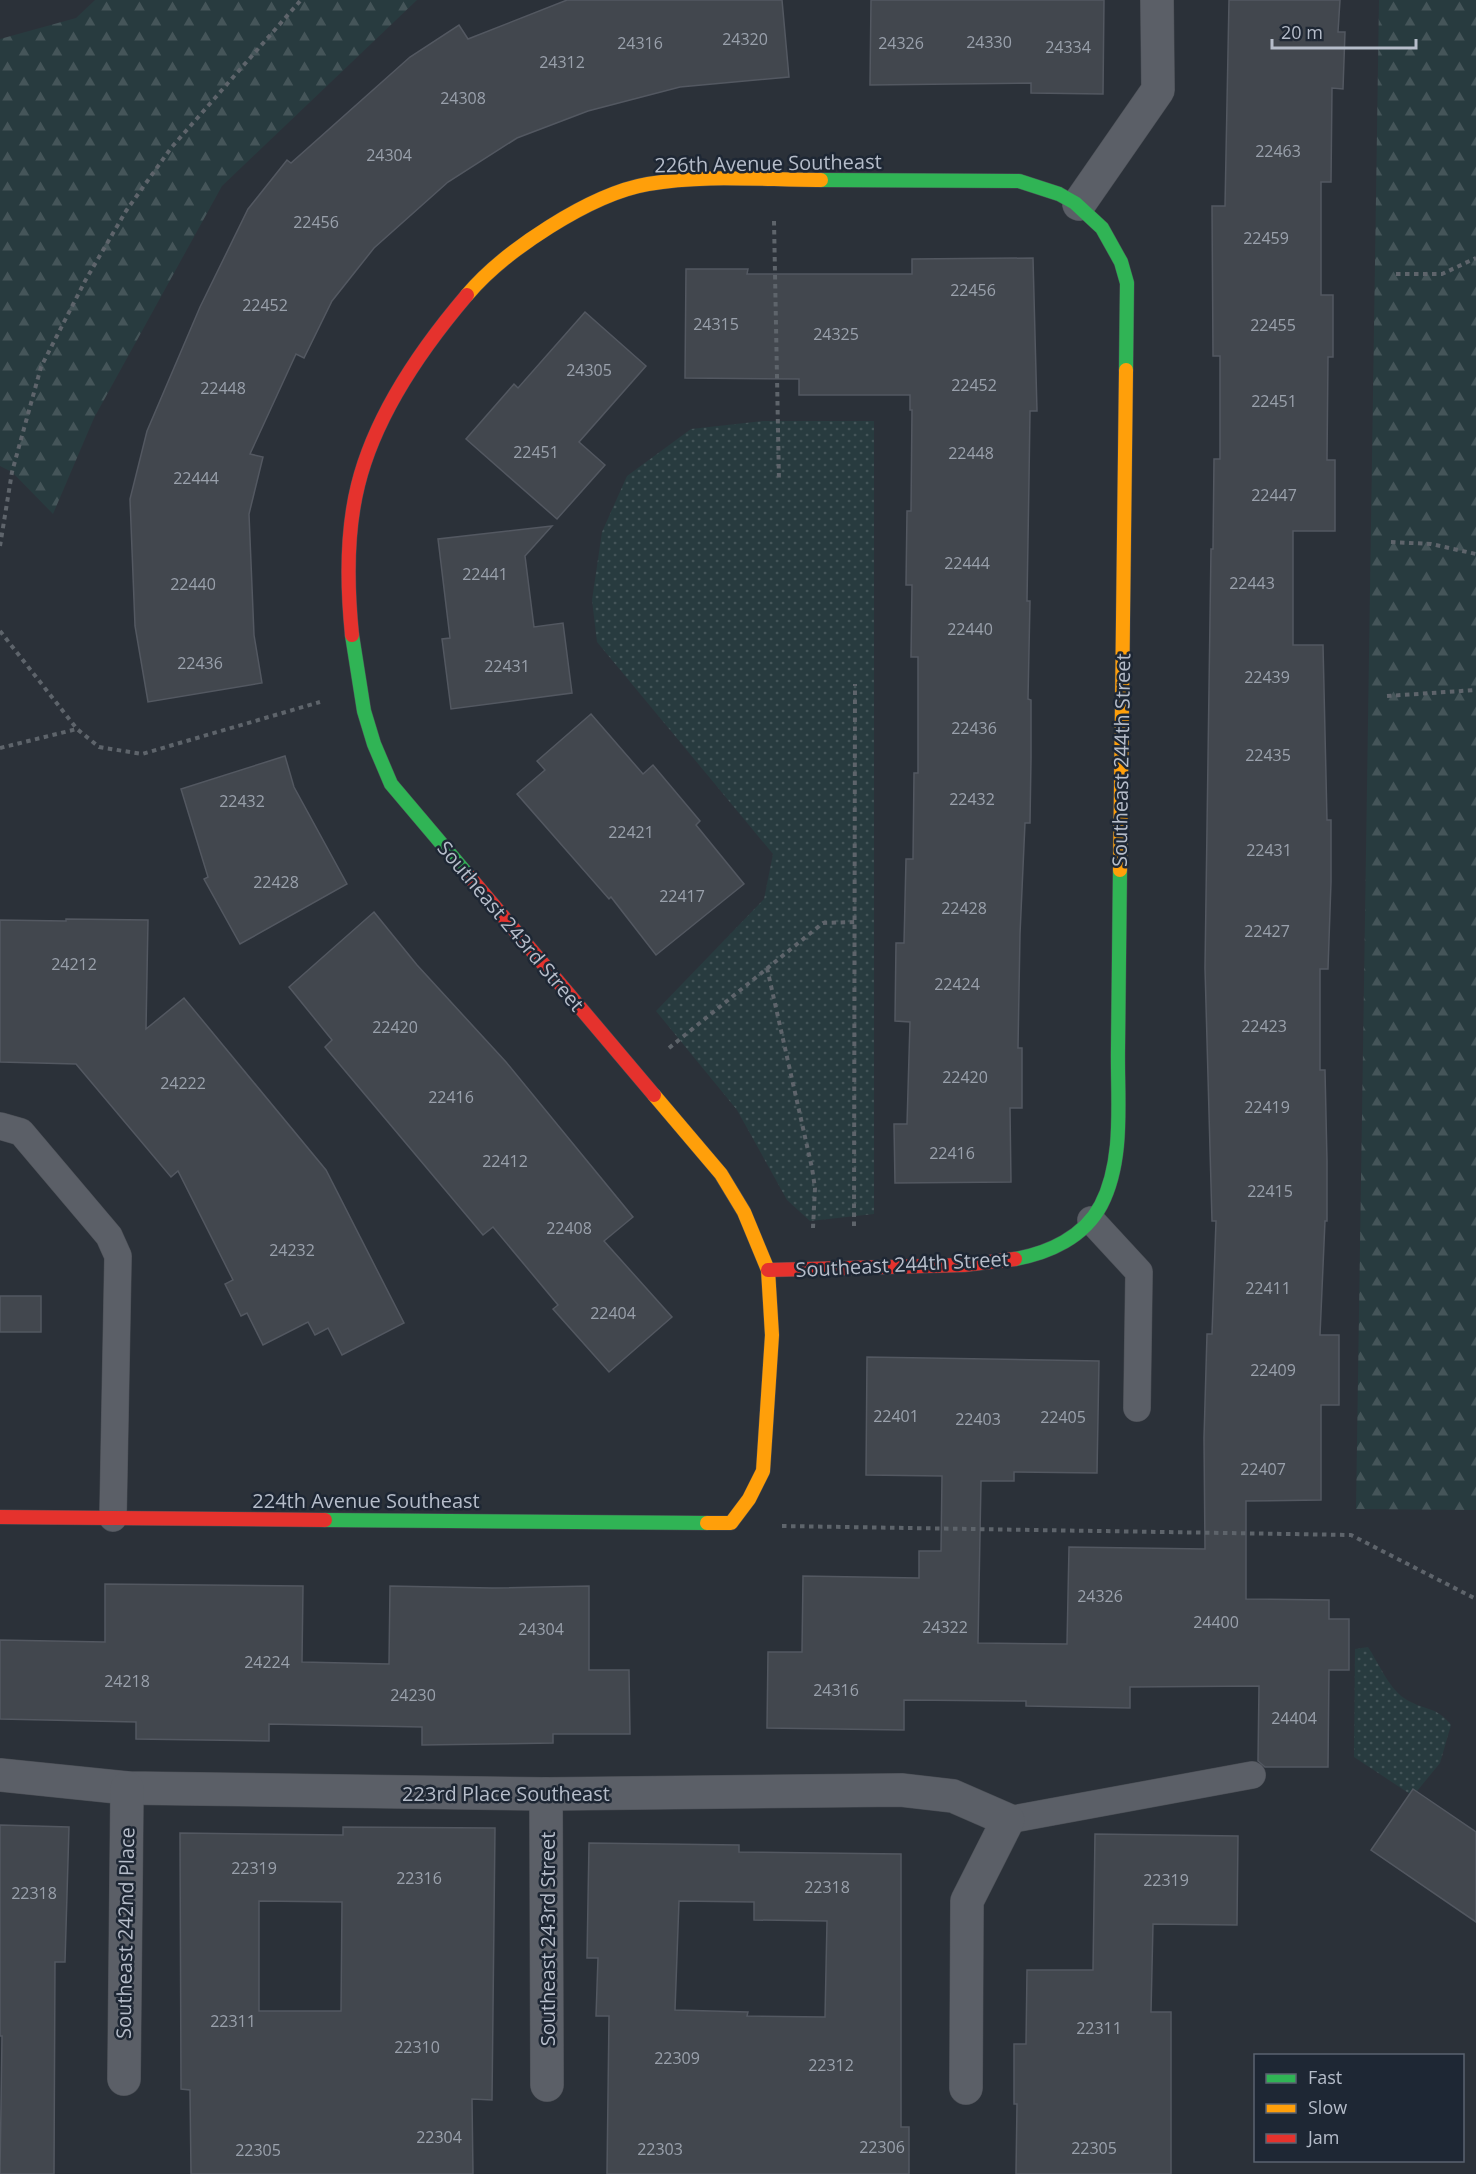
<svg xmlns="http://www.w3.org/2000/svg" width="1476" height="2174" font-family="'Open Sans',sans-serif">
	<defs>
		<pattern id="forest-firs" width="22" height="20" patternUnits="userSpaceOnUse" patternTransform="scale(1.5)"><rect width="22" height="20" fill="#283b3f"/><path d="M5 1l3.5 6h-7zM16 11l3.5 6h-7z" fill="#455559"/></pattern>
		<pattern id="park-dots" width="8" height="8" patternUnits="userSpaceOnUse" patternTransform="scale(1.5)"><rect width="8" height="8" fill="#283b3f"/><path d="M2 2h.1M6 6h.1" fill="none" stroke="#455559" stroke-width="1.8" stroke-linecap="round"/></pattern>
	</defs>
	<rect width="100%" height="100%" fill="#2b3139"/>
	<!-- forest -->
	<g fill="url(#forest-firs)">
		<path d="M95 0H417L222 186 94 418 53 514 12 472 0 466V39L76 18Z"/>
		<path d="M1379 0H1476V1510L1356 1509Z"/>
	</g>
	<!-- park -->
	<g fill="url(#park-dots)">
		<path d="M763 421H874V1214L810 1221 787 1200 737 1110 656 1011 764 899 773 854 597 642 592 600 602 532 627 476 691 429Z"/>
		<path d="M1368 1647C1378 1662 1389 1688 1404 1698 1423 1711 1436 1705 1451 1725L1440 1763 1413 1796 1354 1757 1355 1649Z"/>
	</g>
	<!-- building -->
	<g fill="#42474e" stroke="#535861" stroke-width="1.5" fill-rule="evenodd">
		<path d="M567 0H782L789 77 680 87 588 111 517 138 448 182 374 248 332 301 304 358 296 354 250 454 263 457 249 514 254 635 262 683 148 702 135 626 130 499 147 431 200 307 248 209 287 160 291 163 410 57 459 25 468 39Z"/>
		<path d="M871 0H1104L1103 94 1031 93V83L870 85Z"/>
		<path d="M1229 0H1340L1338 32H1345L1343 89 1332 88 1331 182H1321V295H1333V357H1328L1327 460H1335V531H1293V645H1323L1327 820H1331V882L1328 969H1320V1070H1325L1327 1161V1221H1325L1320 1335H1339V1405H1321V1500L1246 1501V1599L1329 1600V1619H1349V1670H1329L1328 1767H1265L1258 1761 1259 1686 1130 1687V1708L1026 1706V1701L904 1700V1730L767 1728 768 1652H802L803 1576 919 1578V1551H941L942 1476 866 1475 867 1357 1099 1361 1097 1473 1014 1472V1481H981L978 1643 1067 1644 1069 1547 1205 1549 1204 1438 1207 1334H1212L1216 1221H1212L1205 968 1211 549H1213L1214 459H1220V356H1213L1212 206H1225Z"/>
		<path d="M1033 258 1037 411H1030L1029 480 1027 601H1030L1028 699 1031 700V758L1030 823H1025L1020 934 1018 1048H1022V1108H1010L1011 1182 895 1183 894 1124H907L910 1022 895 1021 896 943H904L906 859H913L914 773H918V657H911L912 585H906L907 511H911L912 410H910V395H799V379L685 378 686 269H748L747 274H912V259Z"/>
		<path d="M585 312 646 366 579 442 605 465 557 519 466 439 514 384 518 388Z"/>
		<path d="M552 526 525 556 534 627 563 623 572 693 451 709 442 639 450 638 438 539Z"/>
		<path d="M591 714 643 774 653 765 700 821 696 825 744 884 656 955 611 897 609 899 517 794 545 770 537 761Z"/>
		<path d="M285 756 294 787 347 884 240 944 204 879 208 877 181 789Z"/>
		<path d="M374 912 417 965 506 1062 633 1217 604 1241 672 1317 609 1372 553 1309 558 1305 493 1227 483 1235 325 1047 332 1040 289 987Z"/>
		<path d="M66 919 148 920 146 1029 184 998 326 1170 404 1323 342 1355 328 1328 315 1335 308 1322 263 1345 247 1313 241 1316 225 1284 233 1280 178 1171 171 1177 76 1064 0 1062V920L66 921Z"/>
		<rect x="0" y="1296" width="41" height="36"/>
		<path d="M105 1584 303 1586 302 1662 389 1664 390 1586 492 1588 589 1586V1670H629L630 1734H553V1743L422 1745V1727L269 1724V1741L136 1739V1722L0 1719V1640L105 1642Z"/>
		<path d="M1413 1789 1476 1832V1922L1371 1850Z"/>
		<path d="M0 1825 69 1827 65 1962H55L54 2174H0L2 2036H0Z"/>
		<path d="M343 1827 495 1828 492 2100 472 2099 473 2174H191L190 2090 181 2089 180 1833 343 1835ZM259 1901 342 1902 341 2011H259Z"/>
		<path d="M1095 1834 1238 1836 1237 1925 1153 1924 1151 2012H1171V2174H1016L1017 2104H1014V2044H1026L1027 1970H1093Z"/>
		<path d="M589 1843 739 1845V1852L901 1854V2127H909V2174H607L609 2016H596L598 1958H587ZM679 1901 754 1902V1920L827 1921 825 2017 747 2016 748 2012 675 2010Z"/>
	</g>
	<g fill="none" stroke-linecap="round" stroke-linejoin="round">
		<defs>
			<g id="lane">
				<path d="M0 1126 21 1132 109 1236 118 1256 113 1518"/>
				<path d="M1091 1220 1139 1272 1137 1408"/>
				<path d="M1008 1820 1252 1775"/>
			</g>
			<g id="street">
				<path d="M1079 204 1158 90 1157 0"/>
				<path d="M0 1775 127 1788 546 1794 901 1790 953 1796 1008 1820 967 1901 966 2088"/>
				<path d="M546 1794 547 2085"/>
				<path d="M124 2079 127 1788"/>
			</g>
			<g id="fast">
				<path d="M821 180 1019 181 1059 194 1075 203 1102 228 1121 262 1127 283 1126 370"/>
				<path d="M352 635 364 711 374 744 391 784 468 875"/>
				<path d="M1015 1259C1049 1253 1084 1237 1101 1205 1125 1159 1117 1098 1118 1048 1119 988 1119 929 1120 870"/>
				<path d="M325 1520 707 1523"/>
			</g>
			<g id="slow">
				<path d="M467 295C504 251 590 194 648 184 704 174 764 180 821 180"/>
				<path d="M1120 870 1126 370"/>
				<path d="M654 1095 721 1174 744 1212 768 1270 772 1335 763 1471 749 1499 731 1523H707"/>
			</g>
			<g id="jam">
				<path d="M352 635C347 586 346 533 358 485 375 416 421 349 467 295"/>
				<path d="M468 875 654 1095"/>
				<path d="M768 1270 964 1265 1015 1259"/>
				<path d="M0 1517 325 1520"/>
			</g>
		</defs>
		<!-- lane casing -->
		<use href="#lane" stroke="#494d54" stroke-width="28"/>
		<!-- street casing -->
		<use href="#street" stroke="#494d54" stroke-width="34"/>
		<!-- fast casing -->
		<use href="#fast" stroke="#494d54" stroke-width="15"/>
		<!-- slow casing -->
		<use href="#slow" stroke="#494d54" stroke-width="15"/>
		<!-- jam casing -->
		<use href="#jam" stroke="#494d54" stroke-width="15"/>
		<!-- path -->
		<g stroke="#5e646b" stroke-width="4" stroke-dasharray="4.5 4.5" stroke-linecap="butt">
			<path d="M774 221 779 481"/>
			<path d="M1396 274H1442L1476 258"/>
			<path d="M1391 542 1431 544 1476 554"/>
			<path d="M0 546 12 472 41 367 85 281 126 211 171 148 301 0"/>
			<path d="M0 631 77 729 99 747 142 754 320 702"/>
			<path d="M1387 696 1476 690"/>
			<path d="M0 748 77 729"/>
			<path d="M767 968 812 1168 815 1188 813 1228"/>
			<path d="M669 1048 823 923 855 922"/>
			<path d="M854 1226 855 684"/>
			<path d="M782 1526 1351 1535 1476 1599"/>
		</g>
		<!-- lane -->
		<use href="#lane" stroke="#5b5f67" stroke-width="27"/>
		<!-- street -->
		<use href="#street" stroke="#5b5f67" stroke-width="33"/>
		<!-- fast -->
		<use href="#fast" stroke="#30b455" stroke-width="14"/>
		<!-- slow -->
		<use href="#slow" stroke="#ff9f0a" stroke-width="14"/>
		<!-- jam -->
		<use href="#jam" stroke="#e5322d" stroke-width="14"/>
	</g>
	<g text-anchor="middle" dominant-baseline="central" stroke-width="5" stroke-linejoin="round" paint-order="stroke">
		<!-- number labels -->
		<g font-size="16" fill="#99a0ab">
			<text x="745" y="39">24320</text>
			<text x="989" y="42">24330</text>
			<text x="640" y="43">24316</text>
			<text x="901" y="43">24326</text>
			<text x="1068" y="47">24334</text>
			<text x="562" y="62">24312</text>
			<text x="463" y="98">24308</text>
			<text x="1278" y="151">22463</text>
			<text x="389" y="155">24304</text>
			<text x="316" y="222">22456</text>
			<text x="1266" y="238">22459</text>
			<text x="973" y="290">22456</text>
			<text x="265" y="305">22452</text>
			<text x="716" y="324">24315</text>
			<text x="1273" y="325">22455</text>
			<text x="836" y="334">24325</text>
			<text x="589" y="370">24305</text>
			<text x="974" y="385">22452</text>
			<text x="223" y="388">22448</text>
			<text x="1274" y="401">22451</text>
			<text x="536" y="452">22451</text>
			<text x="971" y="453">22448</text>
			<text x="196" y="478">22444</text>
			<text x="1274" y="495">22447</text>
			<text x="967" y="563">22444</text>
			<text x="485" y="574">22441</text>
			<text x="1252" y="583">22443</text>
			<text x="193" y="584">22440</text>
			<text x="970" y="629">22440</text>
			<text x="200" y="663">22436</text>
			<text x="507" y="666">22431</text>
			<text x="1267" y="677">22439</text>
			<text x="974" y="728">22436</text>
			<text x="1268" y="755">22435</text>
			<text x="972" y="799">22432</text>
			<text x="242" y="801">22432</text>
			<text x="631" y="832">22421</text>
			<text x="1269" y="850">22431</text>
			<text x="276" y="882">22428</text>
			<text x="682" y="896">22417</text>
			<text x="964" y="908">22428</text>
			<text x="1267" y="931">22427</text>
			<text x="74" y="964">24212</text>
			<text x="957" y="984">22424</text>
			<text x="1264" y="1026">22423</text>
			<text x="395" y="1027">22420</text>
			<text x="965" y="1077">22420</text>
			<text x="183" y="1083">24222</text>
			<text x="451" y="1097">22416</text>
			<text x="1267" y="1107">22419</text>
			<text x="952" y="1153">22416</text>
			<text x="505" y="1161">22412</text>
			<text x="1270" y="1191">22415</text>
			<text x="569" y="1228">22408</text>
			<text x="292" y="1250">24232</text>
			<text x="1268" y="1288">22411</text>
			<text x="613" y="1313">22404</text>
			<text x="1273" y="1370">22409</text>
			<text x="896" y="1416">22401</text>
			<text x="1063" y="1417">22405</text>
			<text x="978" y="1419">22403</text>
			<text x="1263" y="1469">22407</text>
			<text x="1100" y="1596">24326</text>
			<text x="1216" y="1622">24400</text>
			<text x="945" y="1627">24322</text>
			<text x="541" y="1629">24304</text>
			<text x="267" y="1662">24224</text>
			<text x="127" y="1681">24218</text>
			<text x="836" y="1690">24316</text>
			<text x="413" y="1695">24230</text>
			<text x="1294" y="1718">24404</text>
			<text x="254" y="1868">22319</text>
			<text x="419" y="1878">22316</text>
			<text x="1166" y="1880">22319</text>
			<text x="827" y="1887">22318</text>
			<text x="34" y="1893">22318</text>
			<text x="233" y="2021">22311</text>
			<text x="1099" y="2028">22311</text>
			<text x="417" y="2047">22310</text>
			<text x="677" y="2058">22309</text>
			<text x="831" y="2065">22312</text>
			<text x="439" y="2137">22304</text>
			<text x="882" y="2147">22306</text>
			<text x="1094" y="2148">22305</text>
			<text x="660" y="2149">22303</text>
			<text x="258" y="2150">22305</text>
		</g>
		<!-- street labels -->
		<g font-size="20" fill="#b6bdca" stroke="#1e2734">
			<text transform="translate(768 163) rotate(-1)">226th Avenue Southeast</text>
			<text transform="translate(1121 760) rotate(-89)">Southeast 244th Street</text>
			<text transform="translate(511 926) rotate(50)">Southeast 243rd Street</text>
			<text transform="translate(902 1264) rotate(-3)">Southeast 244th Street</text>
			<text x="366" y="1500">224th Avenue Southeast</text>
			<text x="506" y="1793">223rd Place Southeast</text>
			<text transform="translate(125 1933) rotate(-89)">Southeast 242nd Place</text>
			<text transform="translate(547 1939) rotate(-90)">Southeast 243rd Street</text>
		</g>
	</g>
	<!-- legend -->
	<rect x="1254" y="2054" width="210" height="108" fill="#1e2734" stroke="#5b6370" stroke-width="1.5"/>
	<rect x="1266" y="2074" width="30" height="9" fill="#30b455" stroke="#5b6370" stroke-width="1.5"/>
	<text x="1308" y="2084" font-size="18" fill="#b6bdca">Fast</text>
	<rect x="1266" y="2104" width="30" height="9" fill="#ff9f0a" stroke="#5b6370" stroke-width="1.5"/>
	<text x="1308" y="2114" font-size="18" fill="#b6bdca">Slow</text>
	<rect x="1266" y="2134" width="30" height="9" fill="#e5322d" stroke="#5b6370" stroke-width="1.5"/>
	<text x="1308" y="2144" font-size="18" fill="#b6bdca">Jam</text>
	<!-- scale -->
	<path d="M1272 39v9h144v-9" fill="none" stroke="#b6bdca" stroke-width="3"/>
	<text x="1281" y="39" font-size="18" fill="#b6bdca" stroke="#1e2734" stroke-width="4.5" paint-order="stroke">20 m</text>
</svg>
